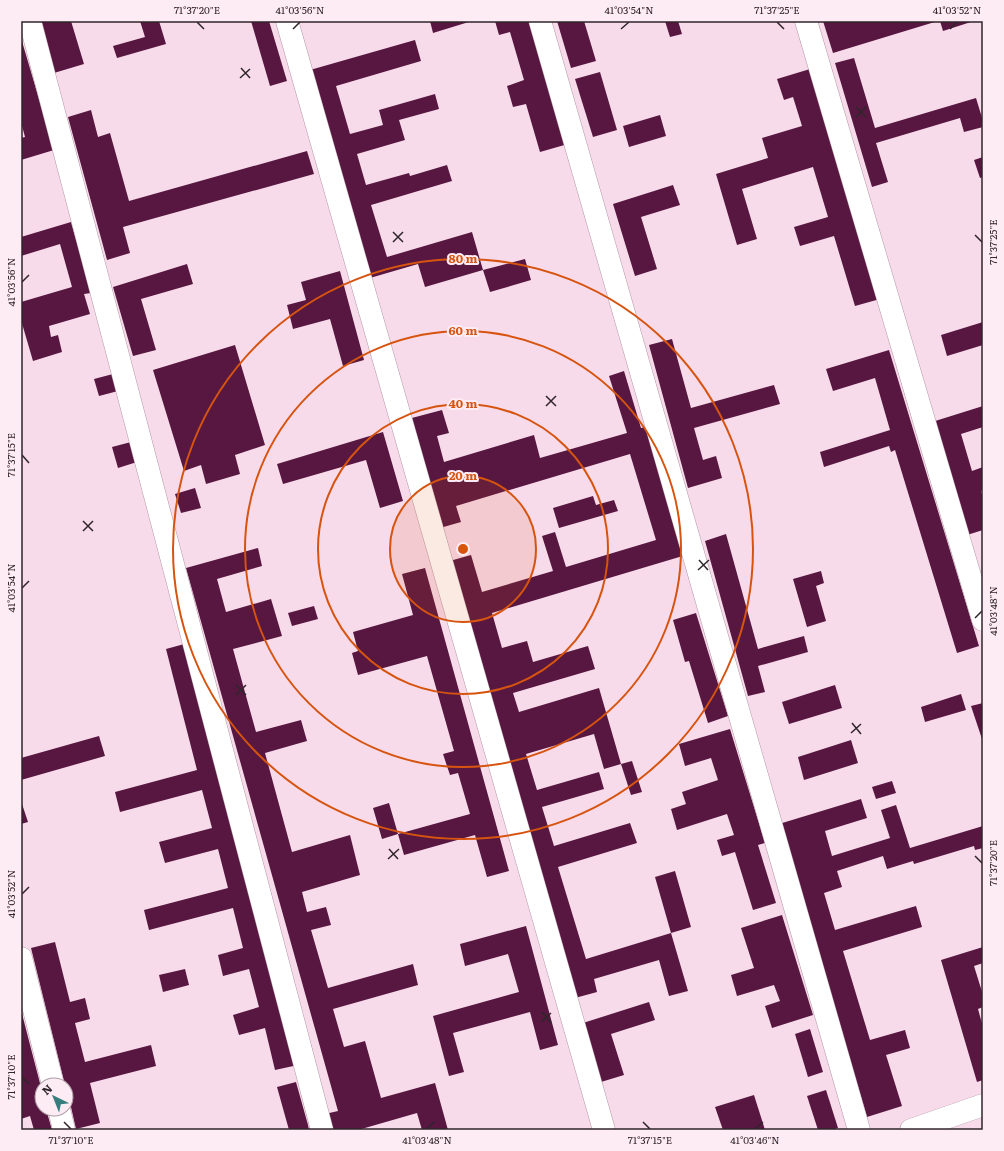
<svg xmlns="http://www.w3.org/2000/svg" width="1004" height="1151" font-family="Literata,serif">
	<rect width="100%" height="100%" fill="#f8dbea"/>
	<!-- building -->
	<g fill="#571740">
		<path d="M39 21H71L84 64 54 73Z"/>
		<path d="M140 21H159L166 44 117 58 113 46 145 37Z"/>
		<path d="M251 21H269L287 81 270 86Z"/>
		<path d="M430 21H472L433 33Z"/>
		<path d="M495 21H531L568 144 540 152 526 104 513 107 507 86 524 80 510 32 499 35Z"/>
		<path d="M557 21H584L596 61 571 68Z"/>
		<path d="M665 21H678L682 34 670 37Z"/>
		<path d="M823 21 850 22 938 21 833 53Z"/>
		<path d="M940 21H974L943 31Z"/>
		<path d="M21 38 54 150 21 160V138L25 137 21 122Z"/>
		<path d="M415 40 421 61 336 86 350 134 383 125 379 110 435 94 439 109 399 120 405 140 357 154 366 185 409 173 410 176 447 165 452 181 371 205 387 257 472 232 483 270 425 287 418 264 370 278 310 70Z"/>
		<path d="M854 58 875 128 976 98 983 121V127L964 132 960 118 876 143 888 182 872 187 835 63Z"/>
		<path d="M810 69 880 299 855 306 834 236 800 246 794 227 828 217 813 167 742 189 757 239 737 245 716 174 768 158 762 138 802 126 793 97 784 100 777 79Z"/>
		<path d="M600 72 617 130 593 137 575 79Z"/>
		<path d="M91 110 98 137 110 133 129 201 307 151 314 174 123 227 130 253 107 260 68 117Z"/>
		<path d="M660 115 666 136 629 147 623 126Z"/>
		<path d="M983 157V177L980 178 974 160Z"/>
		<path d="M673 185 680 205 641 217 657 269 635 276 613 204Z"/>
		<path d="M71 222 91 293 84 294 90 314 49 326 51 337 58 335 62 352 33 361 21 320V302L72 287 60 244 21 256V237Z"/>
		<path d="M525 259 531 280 490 292 483 270Z"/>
		<path d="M187 264 193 284 141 299 156 350 133 356 113 287Z"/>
		<path d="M340 271 364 360 343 366 330 319 293 329 287 305 306 300 301 282Z"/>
		<path d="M983 322V345L947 356 941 335Z"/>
		<path d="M672 339 691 408 774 385 780 404 694 428 703 460 716 456 722 478 688 488 649 345Z"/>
		<path d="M235 345 265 445 235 455 240 474 206 484 201 465 184 471 153 370Z"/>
		<path d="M889 350 979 646 957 653 895 450 891 452 889 446 824 467 820 452 890 430 875 378 833 391 826 369Z"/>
		<path d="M624 371 641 428 648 426 686 555 492 613 502 648 527 641 533 662 588 646 595 669 513 693 519 712 599 688 621 764 604 769 594 734 526 754 537 790 599 772 604 789 542 807 554 846 630 823 637 843 558 867 586 959 671 933 655 877 675 871 691 927 671 933 688 991 669 996 659 960 594 979 597 992 575 998 446 562 471 555 482 592 553 571 542 536 555 532 566 567 656 540 630 454 456 506 461 522 440 528 408 419 442 410 449 433 437 436 444 462 534 435 540 458 627 433 609 376Z"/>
		<path d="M113 374 118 391 99 396 94 379Z"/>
		<path d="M983 406V427L961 434 972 471 983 467V490L981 491 983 499V530L967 535 932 422Z"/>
		<path d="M383 432 403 501 380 508 366 460 283 484 277 464Z"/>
		<path d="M131 442 137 462 118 468 112 447Z"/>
		<path d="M195 488 201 508 181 513 175 494Z"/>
		<path d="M593 496 596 505 614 500 618 511 559 528 553 508Z"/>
		<path d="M726 534 758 649 804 636 808 652 758 666 765 692 748 696 705 541Z"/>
		<path d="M258 548 262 566 217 579 226 612 271 599 282 636 233 649 256 732 301 720 307 741 265 753 292 852 350 835 360 875 302 892 307 912 326 907 331 925 311 930 328 988 413 964 418 985 333 1009 344 1047 365 1041 381 1098 435 1083 448 1130H422L417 1113 358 1130H330L325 1114 338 1111 186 568Z"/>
		<path d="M425 568 509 871 487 877 475 835 404 855 398 834 382 839 373 808 389 803 398 834 470 814 458 773 450 775 443 754 454 751 427 656 358 675 352 653 358 651 353 632 413 615 402 574Z"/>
		<path d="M821 571 824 583 816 586 826 621 807 627 793 579Z"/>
		<path d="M314 606 318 619 292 626 288 613Z"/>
		<path d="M696 613 728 716 708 723 689 661 685 662 673 620Z"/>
		<path d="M188 643 298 1065 275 1070 265 1028 239 1035 233 1015 259 1007 249 969 223 976 218 955 243 948 233 908 149 930 144 910 228 888 218 849 165 863 159 842 212 828 202 790 120 812 115 792 197 770 166 649Z"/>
		<path d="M835 685 842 708 789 724 782 702Z"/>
		<path d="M961 694 966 710 925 722 921 707Z"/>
		<path d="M983 703V742L971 706Z"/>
		<path d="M730 729 765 843 758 845 776 903 753 910 735 852 722 856 717 840 734 835 727 814 677 830 671 809 686 804 682 792 718 780 711 758 685 766 679 744Z"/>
		<path d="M99 736 105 756 21 780V758Z"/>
		<path d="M851 740 858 763 804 780 798 757Z"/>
		<path d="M632 761 642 792 631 795 621 764Z"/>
		<path d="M892 781 896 793 876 799 872 787Z"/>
		<path d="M861 799 867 818 825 831 832 856 890 838 881 810 896 805 910 848 983 826V848L975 850 974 846 914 864 913 861 887 869 883 856 837 871 842 887 824 893 835 930 916 906 922 927 843 951 870 1040 905 1030 910 1048 886 1055 902 1106 867 1117 779 824Z"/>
		<path d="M21 801 28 822 21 824Z"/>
		<path d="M782 915 813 1015 772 1028 765 1006 780 1001 774 985 737 996 731 975 754 968 741 928Z"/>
		<path d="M526 926 558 1045 540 1050 530 1012 453 1033 464 1072 449 1076 433 1016 519 992 508 954 465 966 460 944Z"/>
		<path d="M55 942 70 1002 85 998 90 1019 75 1023 85 1062 151 1045 156 1066 90 1083 100 1123 76 1129 66 1085H65L31 948Z"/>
		<path d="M983 947V963L974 966 983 995V1007L978 1009 983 1027V1080L977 1082 941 960Z"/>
		<path d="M185 969 189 985 163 992 159 975Z"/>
		<path d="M649 1002 655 1020 611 1034 624 1075 601 1082 583 1023Z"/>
		<path d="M21 1010 42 1091V1109H46L52 1130H34L30 1116 21 1119Z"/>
		<path d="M810 1029 823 1072 808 1077 795 1034Z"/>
		<path d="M296 1082 308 1125 309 1130H289L277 1087Z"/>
		<path d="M826 1090 838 1128 833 1130H818L807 1096Z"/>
		<path d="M754 1095 765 1130H723L715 1107Z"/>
	</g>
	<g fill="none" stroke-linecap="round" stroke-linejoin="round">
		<defs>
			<g id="minor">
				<path d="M30 21 322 1130"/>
				<path d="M287 21 604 1130"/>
				<path d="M540 21 859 1130"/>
				<path d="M806 21 983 620"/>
				<path d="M21 958 53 1085"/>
				<path d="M59 1109 64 1130"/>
				<path d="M911 1130 983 1105"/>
			</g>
		</defs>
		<!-- minor casing -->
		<use href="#minor" stroke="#b398a6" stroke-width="23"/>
		<!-- minor -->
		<use href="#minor" stroke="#fff" stroke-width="22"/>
	</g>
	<!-- ticks -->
	<path fill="none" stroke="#2f252a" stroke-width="1.5" d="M197 22 204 29M777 22 784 29M293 29 300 22M621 29 629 22M950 29 957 22M241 68 250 78M240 78 250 69M856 107 866 117M856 117 866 107M393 232 403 242M975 235 982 242M393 242 403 232M22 282 29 275M546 396 556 406M546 406 556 396M22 455 29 463M83 521 93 531M83 531 93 521M699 560 708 570M698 570 709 560M22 588 29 581M975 618 982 611M236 685 246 695M236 695 246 685M852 723 861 734M851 733 861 724M389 849 398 859M975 856 982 863M388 859 399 849M22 894 29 887M542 1012 551 1023M541 1022 551 1013M22 1077 29 1084M64 1122 71 1129M643 1122 650 1129M427 1129 434 1122M755 1129 763 1122"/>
	<!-- distance rings -->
	<circle cx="463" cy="549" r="73" fill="#d6540f" fill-opacity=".12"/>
	<g fill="none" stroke="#d6540f" stroke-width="2">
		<circle cx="463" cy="549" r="73"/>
		<circle cx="463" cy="549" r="145"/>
		<circle cx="463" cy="549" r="218"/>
		<circle cx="463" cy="549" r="290"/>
	</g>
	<circle cx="463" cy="549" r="6" fill="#d6540f" stroke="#feecf5" stroke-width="2"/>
	<g font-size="12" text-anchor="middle" font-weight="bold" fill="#d6540f" stroke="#feecf5" stroke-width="4" stroke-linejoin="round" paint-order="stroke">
		<text x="463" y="263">80 m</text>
		<text x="463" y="335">60 m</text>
		<text x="463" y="408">40 m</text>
		<text x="463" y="480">20 m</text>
	</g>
	<!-- border -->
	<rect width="1004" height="1151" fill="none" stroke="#feecf5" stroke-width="44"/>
	<!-- north arrow -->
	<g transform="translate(54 1097) rotate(317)"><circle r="19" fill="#feecf5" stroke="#ab9ca4"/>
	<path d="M0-3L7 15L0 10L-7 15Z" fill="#357e7e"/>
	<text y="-6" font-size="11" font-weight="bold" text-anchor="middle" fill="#2f252a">N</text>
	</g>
	<rect x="22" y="22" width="960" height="1107" fill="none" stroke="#2f252a" stroke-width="1.5"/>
	<g font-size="10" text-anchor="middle" fill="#2f252a">
		<text x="197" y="14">71°37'20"E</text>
		<text x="300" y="14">41°03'56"N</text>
		<text x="629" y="14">41°03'54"N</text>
		<text x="777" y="14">71°37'25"E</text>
		<text x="957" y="14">41°03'52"N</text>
		<text transform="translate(993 242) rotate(-90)" y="4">71°37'25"E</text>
		<text transform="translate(11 282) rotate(-90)" y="4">41°03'56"N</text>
		<text transform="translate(11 455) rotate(-90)" y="4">71°37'15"E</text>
		<text transform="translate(11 588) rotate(-90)" y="4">41°03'54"N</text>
		<text transform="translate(993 611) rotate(-90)" y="4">41°03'48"N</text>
		<text transform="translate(993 863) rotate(-90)" y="4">71°37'20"E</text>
		<text transform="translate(11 894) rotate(-90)" y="4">41°03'52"N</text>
		<text transform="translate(11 1077) rotate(-90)" y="4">71°37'10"E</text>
		<text x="71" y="1144">71°37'10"E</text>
		<text x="427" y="1144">41°03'48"N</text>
		<text x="650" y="1144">71°37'15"E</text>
		<text x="755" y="1144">41°03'46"N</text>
	</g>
</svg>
